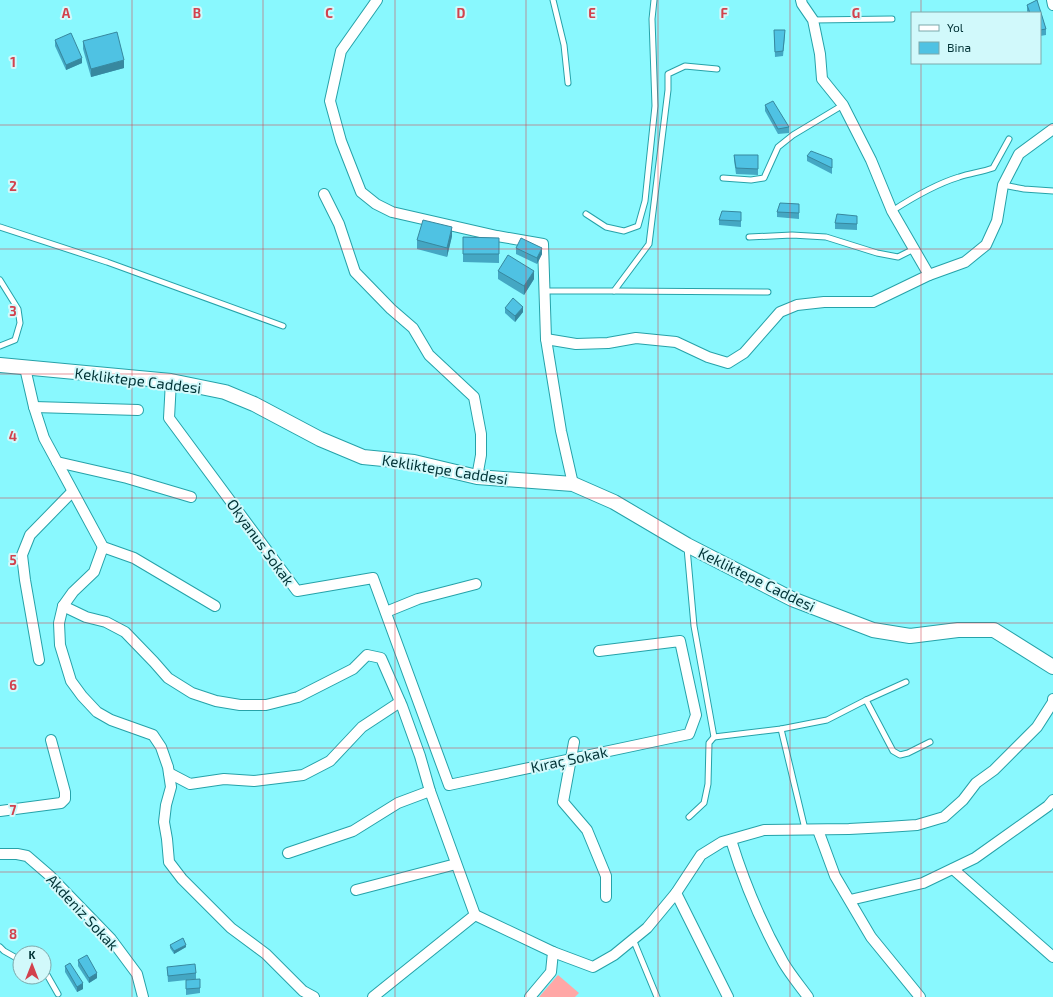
<svg xmlns="http://www.w3.org/2000/svg" width="1053" height="997" font-family="'Exo 2',sans-serif">
	<rect width="100%" height="100%" fill="#89f8fe"/>
	<!-- green -->
	<path fill="#ffa7a6" d="M558 975 579 993 575 997H539Z"/>
	<g fill="none" stroke-linecap="round" stroke-linejoin="round">
		<defs>
			<g id="lane">
				<path d="M553 0 564 45 568 83"/>
				<path d="M813 20 892 19"/>
				<path d="M723 178 751 180 764 178 778 147 793 135 843 105"/>
				<path d="M1003 185 1024 189 1053 191"/>
				<path d="M892 211C912 198 936 184 959 177 971 173 982 172 993 168L1009 139"/>
				<path d="M586 214 606 227 624 231 638 226 645 201 655 106 652 19 654 0"/>
				<path d="M0 227 107 262 283 326"/>
				<path d="M749 237 792 235 826 237 877 253 898 257 914 249"/>
				<path d="M0 280 18 309 20 323 15 340 0 346"/>
				<path d="M544 291H614L649 244 668 90V74L685 66 717 69"/>
				<path d="M614 291 768 292"/>
				<path d="M687 548 694 626 714 737 781 729 827 720 866 700 906 682"/>
				<path d="M866 700 893 751 900 755 908 753 930 742"/>
				<path d="M781 729 805 829"/>
				<path d="M689 817 704 803 708 784 709 743 714 737"/>
				<path d="M633 939 657 997"/>
				<path d="M0 947 4 951 20 960"/>
				<path d="M44 972 46 973 58 994"/>
			</g>
			<g id="street">
				<path d="M377 0 341 51 330 101 341 141 361 192 376 204 392 212 497 236 543 244 546 339 561 431 573 484"/>
				<path d="M801 0 802 4 813 20 820 54 822 79 843 105 871 160 892 211 929 275"/>
				<path d="M1052 0 1053 5"/>
				<path d="M324 194 339 224 355 272 391 309 413 328 429 355 474 397 481 434V455L477 477"/>
				<path d="M546 339 576 344 608 343 636 338 676 342 708 357 728 363 744 353 780 312 797 305 824 302H873L929 275 965 262 986 245 997 221 1003 185 1019 154 1053 129"/>
				<path d="M25 368 34 407 44 438 103 547 134 558 215 606"/>
				<path d="M171 381 169 418 297 591 373 578 449 785 689 734 696 715 680 641 599 651"/>
				<path d="M34 407 138 410"/>
				<path d="M57 462 127 478 191 497"/>
				<path d="M103 547 94 572 73 592 63 606 59 623 60 645 71 681 82 696 97 712 111 720 153 735 161 747 168 767 171 787 166 805 164 822 167 839 169 862 182 879 231 928 266 954 303 991 314 997"/>
				<path d="M63 606 86 617 106 622 125 632 154 662 168 678 192 693 216 701 240 705H266L298 697 353 669 367 655 381 658 402 706 420 756 430 791 475 915"/>
				<path d="M386 612 418 599 476 584"/>
				<path d="M39 660 25 580 22 555 30 535 72 492"/>
				<path d="M574 742 563 802 587 830 606 876V897"/>
				<path d="M169 773 190 784 224 779 254 781 303 775 330 761 362 727 400 702"/>
				<path d="M0 811 61 803 65 799V792L51 740"/>
				<path d="M818 830 835 876 871 937 920 997"/>
				<path d="M731 840C744 882 761 923 783 962 790 974 800 986 808 997"/>
				<path d="M288 853 353 831 398 803 430 791"/>
				<path d="M0 854H17L27 856 49 875 111 939 137 974 143 997"/>
				<path d="M953 869 1053 957"/>
				<path d="M356 890 456 864"/>
				<path d="M676 893 728 997"/>
				<path d="M850 900 923 883 975 858 1048 806 1053 800"/>
				<path d="M475 915 553 952 551 972 530 997"/>
				<path d="M553 952 593 967 614 955 647 928 676 893 701 855 722 842 764 830 849 829 887 827 917 825 944 817 963 800 976 783 994 770 1037 727 1053 702V699"/>
				<path d="M373 997 475 915"/>
			</g>
			<path id="secondary" d="M0 365 171 381 225 392 254 404 320 439 363 457 414 462 477 477 573 484 614 502 687 545 792 599 873 630 910 636 958 630H994L1053 667"/>
		</defs>
		<!-- lane casing -->
		<use href="#lane" stroke="#26a2a9" stroke-width="7"/>
		<!-- street casing -->
		<use href="#street" stroke="#26a2a9" stroke-width="12"/>
		<!-- secondary casing -->
		<use href="#secondary" stroke="#26a2a9" stroke-width="16"/>
		<!-- lane -->
		<use href="#lane" stroke="#fff" stroke-width="5"/>
		<!-- street -->
		<use href="#street" stroke="#fff" stroke-width="10"/>
		<!-- secondary -->
		<use href="#secondary" stroke="#fff" stroke-width="14"/>
	</g>
	<!-- wall -->
	<g fill="#44a7c3">
		<path d="M1037 0 1046 29V35L1040 36V13H1028L1027 11V5Z"/>
		<path d="M774 30 785 35 783 56 775 57Z"/>
		<path d="M55 40 82 63 66 70 55 46Z"/>
		<path d="M83 41 124 68 91 77 83 49Z"/>
		<path d="M765 105 789 127V133L778 134 765 111Z"/>
		<path d="M734 155H758V175L736 174 734 160Z"/>
		<path d="M807 156 832 159V174L807 161Z"/>
		<path d="M799 204V219L777 217V212Z"/>
		<path d="M741 212V227L719 225V220Z"/>
		<path d="M857 216V230L835 229V223Z"/>
		<path d="M452 236 447 257 417 249V240Z"/>
		<path d="M463 237 499 238V263L463 262Z"/>
		<path d="M516 248 542 254 537 264 516 254Z"/>
		<path d="M498 271 534 279 524 295 498 279Z"/>
		<path d="M505 308 523 312 515 322 505 313Z"/>
		<path d="M170 945 186 947 174 954 170 948Z"/>
		<path d="M78 960 97 978 89 983 78 966Z"/>
		<path d="M65 966 83 989 77 992 65 972Z"/>
		<path d="M167 967 196 973V979L168 982Z"/>
		<path d="M186 980 200 988V993L186 995Z"/>
	</g>
	<!-- shaded-wall -->
	<g fill="#37889f">
		<path d="M82 58V63L66 70V65Z"/>
		<path d="M124 60V68L91 77V69Z"/>
		<path d="M452 227V236L447 257V248Z"/>
		<path d="M542 248V254L537 264V258Z"/>
		<path d="M534 271V279L524 295V286Z"/>
		<path d="M523 307V312L515 322V316Z"/>
		<path d="M186 945V947L174 954V951Z"/>
		<path d="M97 973V978L89 983V978Z"/>
		<path d="M83 983V989L77 992V987Z"/>
	</g>
	<!-- building -->
	<g fill="#4fc2e3" stroke="#37889f">
		<path d="M1037 0 1046 29 1040 30V13H1030L1027 5Z"/>
		<path d="M774 30H785L783 51 775 52Z"/>
		<path d="M117 32 124 60 91 69 83 41Z"/>
		<path d="M71 33 82 58 66 65 55 40Z"/>
		<path d="M773 101 789 127 778 129 765 105Z"/>
		<path d="M811 151 832 159V168L807 156Z"/>
		<path d="M734 155H758V169L736 168Z"/>
		<path d="M780 203 799 204V213L777 212Z"/>
		<path d="M722 211 741 212V221L719 220Z"/>
		<path d="M837 214 857 216V224L835 223Z"/>
		<path d="M423 220 452 227 447 248 417 240Z"/>
		<path d="M463 237 499 238V254H463Z"/>
		<path d="M521 238 542 248 537 258 516 248Z"/>
		<path d="M508 255 534 271 524 286 498 271Z"/>
		<path d="M513 298 523 307 515 316 505 308Z"/>
		<path d="M183 938 186 945 174 951 170 945Z"/>
		<path d="M87 955 97 973 89 978 78 960Z"/>
		<path d="M70 963 83 983 77 987 65 966Z"/>
		<path d="M195 964 196 973 168 976 167 967Z"/>
		<path d="M200 979V988L186 989V980Z"/>
	</g>
	<!-- grid -->
	<path fill="none" stroke="#d2424d" stroke-width="1" stroke-opacity="0.55" d="M132 0V997M263 0V997M395 0V997M526 0V997M658 0V997M790 0V997M921 0V13M921 63V997M0 125H1053M0 249H1053M0 374H1053M0 498H1053M0 623H1053M0 748H1053M0 872H1053"/>
	<g text-anchor="middle" dominant-baseline="central" stroke-width="4" stroke-linejoin="round" paint-order="stroke">
		<!-- street labels -->
		<g font-size="15" fill="#003235" stroke="#d1f9fb">
			<text transform="translate(138 380) rotate(7)">Kekliktepe Caddesi</text>
			<text transform="translate(445 469) rotate(9)">Kekliktepe Caddesi</text>
			<text transform="translate(261 542) rotate(54)">Okyanus Sokak</text>
			<text transform="translate(757 579) rotate(26)">Kekliktepe Caddesi</text>
			<text transform="translate(569 759) rotate(-12)">Kıraç Sokak</text>
			<text transform="translate(83 912) rotate(47)">Akdeniz Sokak</text>
		</g>
	</g>
	<g font-size="13" text-anchor="middle" font-weight="bold" fill="#d2424d" stroke="#d1f9fb" stroke-width="4" stroke-linejoin="round" paint-order="stroke">
		<text x="66" y="18">A</text>
		<text x="197" y="18">B</text>
		<text x="329" y="18">C</text>
		<text x="461" y="18">D</text>
		<text x="592" y="18">E</text>
		<text x="724" y="18">F</text>
		<text x="856" y="18">G</text>
		<text x="13" y="67">1</text>
		<text x="13" y="191">2</text>
		<text x="13" y="316">3</text>
		<text x="13" y="441">4</text>
		<text x="13" y="565">5</text>
		<text x="13" y="690">6</text>
		<text x="13" y="815">7</text>
		<text x="13" y="939">8</text>
	</g>
	<!-- legend -->
	<rect x="911" y="12" width="130" height="52" fill="#d1f9fb" stroke="#7da9ac"/>
	<rect x="919" y="25" width="20" height="6" fill="#ffffff" stroke="#7da9ac"/>
	<text x="947" y="32" font-size="12" fill="#003235">Yol</text>
	<rect x="919" y="42" width="20" height="12" fill="#4fc2e3" stroke="#7da9ac"/>
	<text x="947" y="52" font-size="12" fill="#003235">Bina</text>
	<!-- north arrow -->
	<g transform="translate(32 965)"><circle r="19" fill="#d1f9fb" stroke="#7da9ac"/>
	<path d="M0-3L7 15L0 10L-7 15Z" fill="#d2424d"/>
	<text y="-6" font-size="11" font-weight="bold" text-anchor="middle" fill="#003235">K</text>
	</g>
</svg>
